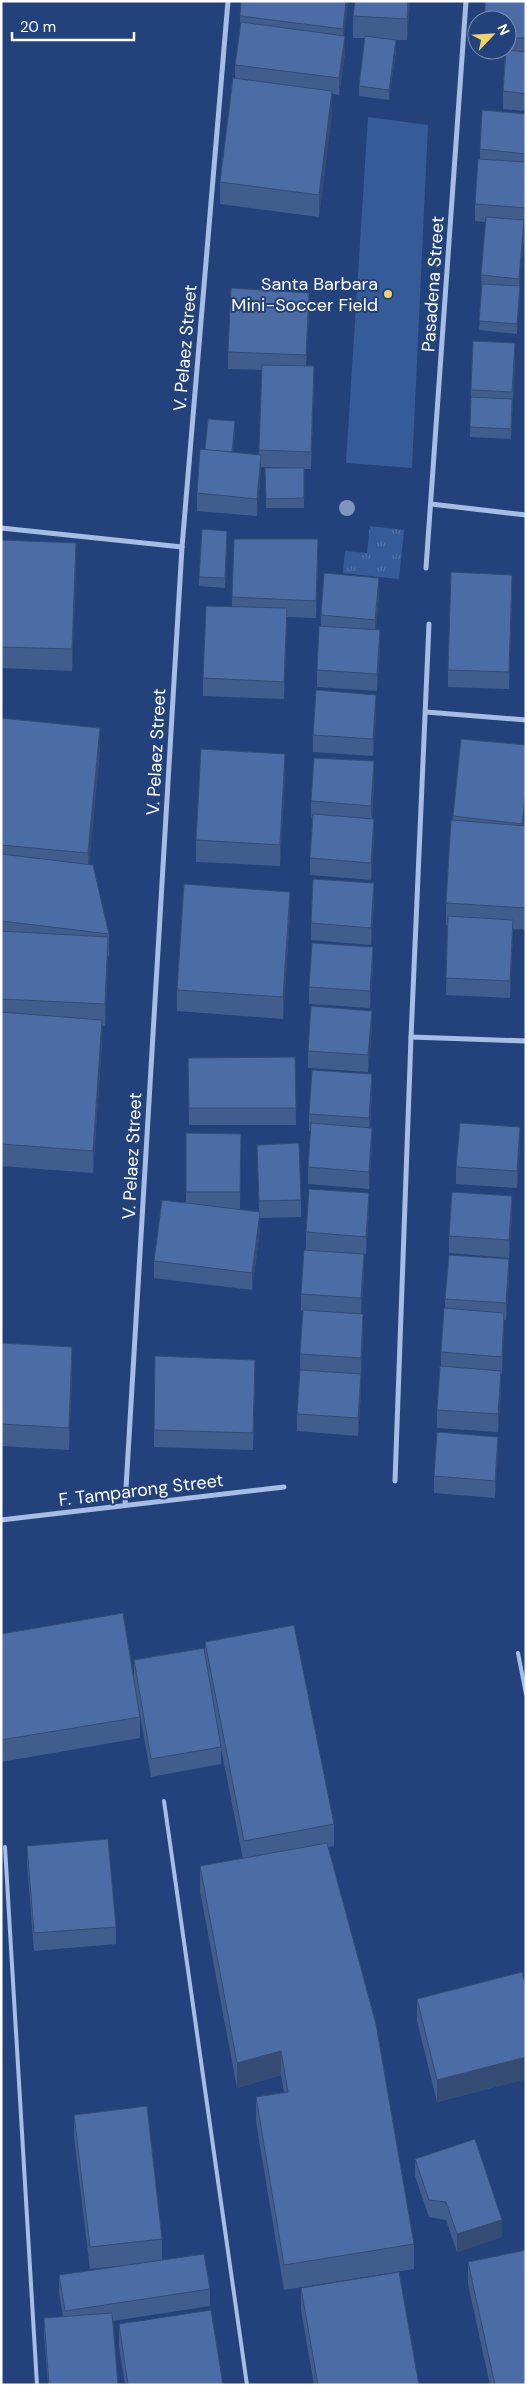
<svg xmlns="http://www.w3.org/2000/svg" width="527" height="2386" font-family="'DM Sans',sans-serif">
	<defs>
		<pattern id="park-tufts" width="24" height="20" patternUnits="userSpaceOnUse" patternTransform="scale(1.25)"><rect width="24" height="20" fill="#365b99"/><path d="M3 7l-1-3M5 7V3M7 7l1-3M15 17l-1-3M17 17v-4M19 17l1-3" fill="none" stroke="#5474a8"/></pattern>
	</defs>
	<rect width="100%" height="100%" fill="#23427b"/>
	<!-- park -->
	<path fill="url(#park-tufts)" d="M370 526 404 530 399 579 343 573 345 551 367 553Z"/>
	<!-- pitch -->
	<path fill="#365b99" d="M368 117 428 125 412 468 346 463Z"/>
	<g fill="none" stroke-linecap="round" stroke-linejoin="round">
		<!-- service -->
		<g stroke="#a6bde5" stroke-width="4">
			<path d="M518 1653 526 1694"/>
			<path d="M164 1801 247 2385"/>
			<path d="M5 1847 37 2385"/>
		</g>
		<!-- minor -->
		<g stroke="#a6bde5" stroke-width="5">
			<path d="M431 504 526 515"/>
			<path d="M1 528 182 547"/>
			<path d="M426 568 466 1"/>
			<path d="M426 712 526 720"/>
			<path d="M411 1037 526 1041"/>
			<path d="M395 1481 411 1037 429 624"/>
			<path d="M125 1505 182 547 228 1"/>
			<path d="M1 1520 284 1487"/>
		</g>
	</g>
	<!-- trees -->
	<circle fill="#7e95be" cx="347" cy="508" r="8"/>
	<!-- wall -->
	<g fill="#405d8d">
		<path d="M348 1 344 36 345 53 339 95 332 94V113L319 217 220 204V182L235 78V65L240 33V16Z"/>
		<path d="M355 1H410L407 40H390L396 50 389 100 359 96V86L365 38H353V16Z"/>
		<path d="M526 1V111L503 109V91L505 55H485V50H507V20Z"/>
		<path d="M526 114V225H524V237L519 286 517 334 479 330 482 292 481 275 486 222 475 221V204L480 159V149Z"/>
		<path d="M309 310 306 366 314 384 311 469H304V508H266L265 468H285L261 467 257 516 197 511V493L205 450 235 431 233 452 259 455 262 370 228 369V352Z"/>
		<path d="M515 360 511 439 470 437 471 390Z"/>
		<path d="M1 540 76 565 72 671 1 668Z"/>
		<path d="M227 540 225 588 199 586V577Z"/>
		<path d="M318 556 316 618 287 617 284 699 203 696V678L232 606V597Z"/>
		<path d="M512 592 509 689 448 687V670Z"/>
		<path d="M379 595 376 629 380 647 377 691 317 687V670L321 626V615Z"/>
		<path d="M376 712 373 756 313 752V735Z"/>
		<path d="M1 718 100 750 89 864 109 934V956H108L105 1026H102V1042L93 1173 1 1166Z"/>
		<path d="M461 739 524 825 526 826V930L513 929 510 998 446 995 447 925H446V903L453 816Z"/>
		<path d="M285 775 280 866 196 862V840Z"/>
		<path d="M374 779 372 819 374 836 371 880 310 875V858L313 819 311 818V801Z"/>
		<path d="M374 900 371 945 311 940V923Z"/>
		<path d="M290 914 283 1019 177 1011V990Z"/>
		<path d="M373 964 370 1008 309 1004V987Z"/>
		<path d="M372 1028 368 1072 308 1068V1051Z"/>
		<path d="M295 1057 296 1125H189L188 1058Z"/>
		<path d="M372 1091 370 1128 372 1145 369 1189 308 1184V1167L311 1131H309V1114Z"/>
		<path d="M186 1133 241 1134 240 1209H236L259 1212 257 1145 301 1200V1217L260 1218V1229L252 1290 154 1278V1261L186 1203Z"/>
		<path d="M520 1144 517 1188 456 1184V1167Z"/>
		<path d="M369 1210 366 1254H364V1271L361 1314 363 1332 361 1375V1391L358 1436 297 1431V1414L300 1370V1354L303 1311H301V1294L306 1250V1232Z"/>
		<path d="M512 1213 509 1258 449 1253V1236Z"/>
		<path d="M509 1276 506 1320H504L502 1374H501V1388L498 1432 437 1428V1410L441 1366V1352L445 1308V1299Z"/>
		<path d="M1 1343 72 1369 69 1450 1 1446Z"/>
		<path d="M255 1377 253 1450 154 1447V1430Z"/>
		<path d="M498 1454 495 1498 434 1493V1476Z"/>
		<path d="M1 1634 134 1677V1660L205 1654V1642L334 1824V1846L328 1847 414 2244V2269L284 2290 256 2122V2097L284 2092 281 2075 237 2088 200 1891V1866L243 1859 217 1728 221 1747V1764L151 1777 135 1686 140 1717V1738L1 1762Z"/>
		<path d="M27 1846 116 1927V1944L34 1951 27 1863Z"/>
		<path d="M526 1987V2079L437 2102 417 2021V1999Z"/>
		<path d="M74 2115 162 2239V2260L210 2289V2306L113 2321 118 2385H48L44 2335V2318L63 2317 59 2292V2275L137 2264 90 2269 74 2137Z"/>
		<path d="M415 2159 502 2237 457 2252 446 2220 429 2217 415 2176Z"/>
		<path d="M468 2262 526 2385H490L468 2284Z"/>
		<path d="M301 2288 419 2385H314L301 2310Z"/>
		<path d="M119 2324 223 2385H125L119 2346Z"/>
	</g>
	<!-- shaded-wall -->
	<g fill="#344c73">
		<path d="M346 1H348L343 47V29Z"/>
		<path d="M408 1H410L407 40V19Z"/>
		<path d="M345 36V53L339 95V78Z"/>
		<path d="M396 40V50L389 100V90Z"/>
		<path d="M332 91V113L319 217V195Z"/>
		<path d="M524 220V237L519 296V279Z"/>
		<path d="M520 286V296L517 334V324Z"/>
		<path d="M309 293V310L306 373V355Z"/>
		<path d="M515 343V360L511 439V429Z"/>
		<path d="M314 366V384L311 469V452Z"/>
		<path d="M235 421V431L232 465V455Z"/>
		<path d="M261 455V472L257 516V499Z"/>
		<path d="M227 531V540L225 588V578Z"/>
		<path d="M318 539V556L316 618V601Z"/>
		<path d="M76 543V565L72 671V649Z"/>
		<path d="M512 575V592L509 689V672Z"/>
		<path d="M379 578V595L375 638V620Z"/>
		<path d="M287 608V625L284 699V682Z"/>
		<path d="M380 630V647L377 691V674Z"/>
		<path d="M376 695V712L373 756V739Z"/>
		<path d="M100 728V750L88 875V853Z"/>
		<path d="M285 754V775L280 866V845Z"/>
		<path d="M374 761V779L371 823V806Z"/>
		<path d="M526 791V808L522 841V824Z"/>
		<path d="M374 819V836L371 880V863Z"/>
		<path d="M374 883V900L371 945V928Z"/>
		<path d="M290 892V914L283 1019V997Z"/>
		<path d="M513 920V937L510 998V981Z"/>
		<path d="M108 937V959L105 1026V1004Z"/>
		<path d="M373 947V964L370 1008V991Z"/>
		<path d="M372 1011V1028L368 1072V1055Z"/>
		<path d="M102 1020V1042L93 1173V1151Z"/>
		<path d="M372 1074V1091L369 1135V1118Z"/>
		<path d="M520 1127V1144L517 1188V1171Z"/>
		<path d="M372 1128V1145L369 1189V1172Z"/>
		<path d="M369 1193V1210L366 1254V1237Z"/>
		<path d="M512 1196V1213L509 1258V1240Z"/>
		<path d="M260 1212V1229L252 1290V1273Z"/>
		<path d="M364 1254V1271L361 1316V1298Z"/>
		<path d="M509 1259V1276L506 1320V1303Z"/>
		<path d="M504 1313V1330L502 1374V1357Z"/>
		<path d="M363 1314V1332L361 1375V1358Z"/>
		<path d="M72 1347V1369L69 1450V1428Z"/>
		<path d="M501 1371V1388L498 1432V1414Z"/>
		<path d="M361 1374V1391L358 1436V1418Z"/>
		<path d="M498 1437V1454L495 1498V1481Z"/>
		<path d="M281 2051V2075L237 2088V2063Z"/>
		<path d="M526 2057V2079L437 2102V2080Z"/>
		<path d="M502 2220V2237L457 2252V2234Z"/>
	</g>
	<!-- building -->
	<g fill="#4b6ca4" stroke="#344c73">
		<path d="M241 1H346L343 29 240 16Z"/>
		<path d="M355 1H408L407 19 353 16Z"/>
		<path d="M485 1H526V38H507V20H485Z"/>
		<path d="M241 22 345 36 339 78 235 65Z"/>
		<path d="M365 36 396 40 389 90 359 86Z"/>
		<path d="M506 50 526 52V94L503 91Z"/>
		<path d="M233 78 332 91 319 195 220 182Z"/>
		<path d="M482 110 526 114V154L480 149Z"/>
		<path d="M478 159 526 162V208L475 204Z"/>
		<path d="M486 217 524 220 519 279 481 275Z"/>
		<path d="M482 284 520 286 517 324 479 321Z"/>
		<path d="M231 288 309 293 306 355 228 352Z"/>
		<path d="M473 341 515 343 512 392 471 390Z"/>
		<path d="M262 365 314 366 311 452 259 450Z"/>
		<path d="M471 397 512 399 511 429 470 427Z"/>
		<path d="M208 419 235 421 232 452 205 450Z"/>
		<path d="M200 449 261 455 257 499 197 493Z"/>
		<path d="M265 468H304V498L266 499Z"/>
		<path d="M202 529 227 531 225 578 199 577Z"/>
		<path d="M234 539H318L316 601 232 597Z"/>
		<path d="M1 540 76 543 72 649 1 647Z"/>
		<path d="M451 572 512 575 509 672 448 670Z"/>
		<path d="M324 573 379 578 375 620 321 615Z"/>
		<path d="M206 606 287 608 284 682 203 678Z"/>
		<path d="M319 626 380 630 377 674 317 670Z"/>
		<path d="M316 690 376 695 373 739 313 735Z"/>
		<path d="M1 718 100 728 88 853 1 845Z"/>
		<path d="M461 739 526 745V791L522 824 453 816Z"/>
		<path d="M201 749 285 754 280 845 196 840Z"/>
		<path d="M314 758 374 761 371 806 311 801Z"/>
		<path d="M313 814 374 819 371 863 310 858Z"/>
		<path d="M451 820 526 826V908L446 903Z"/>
		<path d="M1 854 93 865 109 934 1 921Z"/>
		<path d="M313 879 374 883 371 928 311 923Z"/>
		<path d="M184 884 290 892 283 997 177 990Z"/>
		<path d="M448 916 513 920 510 981 446 978Z"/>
		<path d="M1 931 108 937 105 1004 1 999Z"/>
		<path d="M312 943 373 947 370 991 309 987Z"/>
		<path d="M311 1006 372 1011 368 1055 308 1051Z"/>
		<path d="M1 1012 102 1020 93 1151 1 1144Z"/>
		<path d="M295 1057 296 1108H189L188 1058Z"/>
		<path d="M312 1070 372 1074 369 1118 309 1114Z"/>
		<path d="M311 1123 372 1128 369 1172 308 1167Z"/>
		<path d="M460 1123 520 1127 517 1171 456 1167Z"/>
		<path d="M186 1133 241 1134 240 1192H186Z"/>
		<path d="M299 1143 301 1200 259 1201 257 1145Z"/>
		<path d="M309 1189 369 1193 366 1237 306 1232Z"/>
		<path d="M452 1192 512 1196 509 1240 449 1236Z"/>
		<path d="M162 1200 260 1212 252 1273 154 1261Z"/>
		<path d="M304 1250 364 1254 361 1298 301 1294Z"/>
		<path d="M449 1255 509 1259 506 1303 445 1299Z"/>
		<path d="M444 1308 504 1313 502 1357 441 1352Z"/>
		<path d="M303 1310 363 1314 361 1358 300 1354Z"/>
		<path d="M1 1343 72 1347 69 1428 1 1424Z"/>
		<path d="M155 1356 255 1360 253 1433 154 1430Z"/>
		<path d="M440 1366 501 1371 498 1414 437 1410Z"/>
		<path d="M300 1370 361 1374 358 1418 297 1414Z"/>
		<path d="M437 1432 498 1437 495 1481 434 1476Z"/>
		<path d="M123 1613 140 1717 1 1740V1634Z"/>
		<path d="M294 1625 334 1824 244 1841 205 1642Z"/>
		<path d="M204 1648 221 1747 151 1759 134 1660Z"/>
		<path d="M108 1839 116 1927 34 1933 27 1846Z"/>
		<path d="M327 1843 376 2024 414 2244 284 2265 256 2097 288 2092 281 2051 237 2063 200 1866Z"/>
		<path d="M522 1972 526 1987V2057L437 2080 417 1999Z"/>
		<path d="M147 2106 162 2239 90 2247 74 2115Z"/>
		<path d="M475 2139 502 2220 457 2234 446 2202 429 2200 415 2159Z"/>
		<path d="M526 2250V2385H495L468 2262Z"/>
		<path d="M204 2254 210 2289 65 2311 59 2275Z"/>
		<path d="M399 2272 419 2385H318L301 2288Z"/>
		<path d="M211 2310 223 2385H128L119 2324Z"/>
		<path d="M112 2313 118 2385H49L44 2318Z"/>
	</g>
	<!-- markers -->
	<circle fill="#f0d469" stroke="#23427b" stroke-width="2" cx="388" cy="294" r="5"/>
	<g text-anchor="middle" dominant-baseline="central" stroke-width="4" stroke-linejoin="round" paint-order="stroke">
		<!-- poi labels -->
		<g font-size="18" fill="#fff" stroke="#23427b" text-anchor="end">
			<text x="378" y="284">Santa Barbara<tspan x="378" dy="21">Mini-Soccer Field</tspan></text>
		</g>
		<!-- street labels -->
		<g font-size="18" fill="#fff" stroke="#23427b">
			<text transform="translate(433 284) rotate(-86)">Pasadena Street</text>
			<text transform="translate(185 348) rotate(-85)">V. Pelaez Street</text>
			<text transform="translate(156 752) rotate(-87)">V. Pelaez Street</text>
			<text transform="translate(132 1156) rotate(-87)">V. Pelaez Street</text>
			<text transform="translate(141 1490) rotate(-7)">F. Tamparong Street</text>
		</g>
	</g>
	<!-- border -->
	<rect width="527" height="2386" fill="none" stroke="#ffffff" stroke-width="5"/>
	<!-- north arrow -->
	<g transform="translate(492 35) rotate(65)"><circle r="24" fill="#23427b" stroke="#7b8eb0"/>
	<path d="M0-4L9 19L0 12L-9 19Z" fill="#f0d469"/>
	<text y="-8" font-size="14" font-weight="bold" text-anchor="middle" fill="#ffffff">N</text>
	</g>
	<!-- scale -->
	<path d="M12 32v8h122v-8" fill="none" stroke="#ffffff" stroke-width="2.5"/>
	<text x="20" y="32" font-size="15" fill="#ffffff" stroke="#23427b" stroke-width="4" paint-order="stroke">20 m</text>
</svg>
